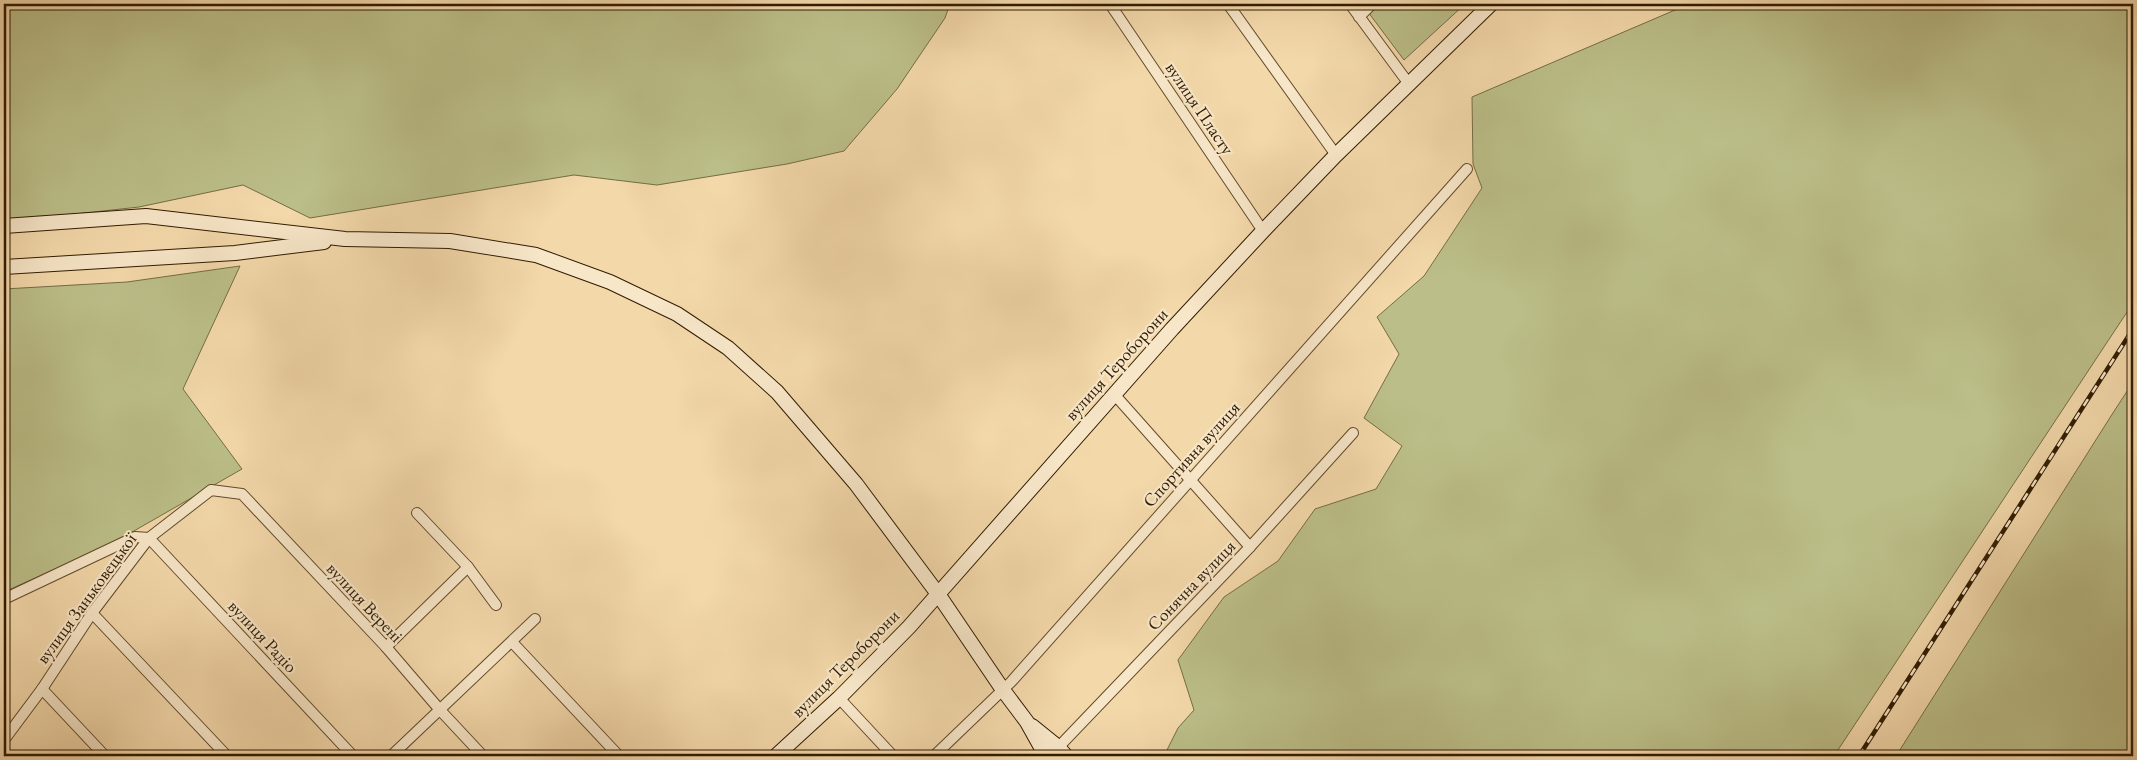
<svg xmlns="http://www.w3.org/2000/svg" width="2137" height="760" font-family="'EB Garamond',serif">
	<rect width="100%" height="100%" fill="#f3d8aa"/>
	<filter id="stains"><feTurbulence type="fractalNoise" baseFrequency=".004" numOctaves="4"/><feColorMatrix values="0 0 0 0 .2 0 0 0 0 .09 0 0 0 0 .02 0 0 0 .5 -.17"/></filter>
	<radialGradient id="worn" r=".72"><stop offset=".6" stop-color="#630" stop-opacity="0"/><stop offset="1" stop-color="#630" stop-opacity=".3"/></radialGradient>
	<!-- green -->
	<g fill="#bbbe88" stroke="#766c44">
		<path d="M4 4H950L945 18 897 89 844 151 787 164 657 185 574 175 310 218 243 185 139 207 4 222Z"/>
		<path d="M1362 4H1465L1404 60Z"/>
		<path d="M1689 4H2133V303L1834 756H1164L1178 728 1194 710 1178 660 1224 597 1278 561 1315 509 1376 489 1402 446 1364 418 1399 354 1377 317 1424 276 1482 188 1473 164 1472 97Z"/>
		<path d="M240 266 183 389 242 469 113 543 4 592V289L127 282Z"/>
		<path d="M2133 382V756H1896L2111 416Z"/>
	</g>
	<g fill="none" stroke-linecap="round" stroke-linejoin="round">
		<defs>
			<g id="street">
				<path d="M1110 4 1263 231"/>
				<path d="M1228 4 1336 155"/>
				<path d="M1350 4 1409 84"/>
				<path d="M1359 17 1372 4"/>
				<path d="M1114 394 1250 547"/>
				<path d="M468 567 496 605"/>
				<path d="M4 599 135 537 149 538 353 756"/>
				<path d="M92 613 227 756"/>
				<path d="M512 642 619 756"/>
				<path d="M386 647 468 567 417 513"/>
				<path d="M42 689 105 756"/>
				<path d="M839 698 893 756"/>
				<path d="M4 740 42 689 92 613 149 538 211 490 242 494 386 647 440 710 483 756"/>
				<path d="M391 756 535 619"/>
				<path d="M934 756 1011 682 1467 169"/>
				<path d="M1050 756 1250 547 1353 433"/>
			</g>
			<g id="secondary">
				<path d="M4 226 146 216 345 239 450 241 536 255 610 282 677 314 728 348 777 392 856 484 938 594 1003 690 1027 722 1046 756"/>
				<path d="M4 267 235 253 324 242"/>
				<path d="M1032 726 1058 747 1066 756"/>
				<path d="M776 756 839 698 909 627 1172 329 1263 231 1336 155 1491 4"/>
			</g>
		</defs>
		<!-- street casing -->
		<use href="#street" stroke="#624a2a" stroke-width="12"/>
		<!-- secondary casing -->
		<use href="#secondary" stroke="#311b00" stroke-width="16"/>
		<!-- street -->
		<use href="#street" stroke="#f7e6c8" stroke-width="10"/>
		<!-- secondary -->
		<use href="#secondary" stroke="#f7e6c8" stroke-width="14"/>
		<defs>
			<path id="rail" d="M1859 756 2133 329"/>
		</defs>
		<!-- rail casing -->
		<use href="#rail" stroke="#311b00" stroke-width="4.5"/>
		<!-- rail -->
		<use href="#rail" stroke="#f7e6c8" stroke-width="2.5" stroke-dasharray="8" stroke-linecap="butt"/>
	</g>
	<g text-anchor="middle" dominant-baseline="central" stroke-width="4.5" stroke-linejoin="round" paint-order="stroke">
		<!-- street labels -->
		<g font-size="18" fill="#311b00" stroke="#f7e6c8">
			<text transform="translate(1200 108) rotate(56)">вулиця Пласту</text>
			<text transform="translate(1116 364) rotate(-48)">вулиця Тероборони</text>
			<text transform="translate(1191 454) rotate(-48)">Спортивна вулиця</text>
			<text transform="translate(1191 585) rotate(-46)">Сонячна вулиця</text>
			<text transform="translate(86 598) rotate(-54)">вулиця Заньковецької</text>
			<text transform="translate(365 602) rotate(47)">вулиця Верені</text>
			<text transform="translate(263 636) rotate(47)">вулиця Радіо</text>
			<text transform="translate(845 663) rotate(-45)">вулиця Тероборони</text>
		</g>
	</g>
	<!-- margin -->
	<rect width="2137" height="760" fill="none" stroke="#f3d8aa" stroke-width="20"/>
	<rect x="5" y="5" width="2127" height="750" fill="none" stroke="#311b00" stroke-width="2.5"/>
	<rect x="10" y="10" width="2117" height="740" fill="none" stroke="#311b00"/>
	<rect width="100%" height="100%" filter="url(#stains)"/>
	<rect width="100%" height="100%" fill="url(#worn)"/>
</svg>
